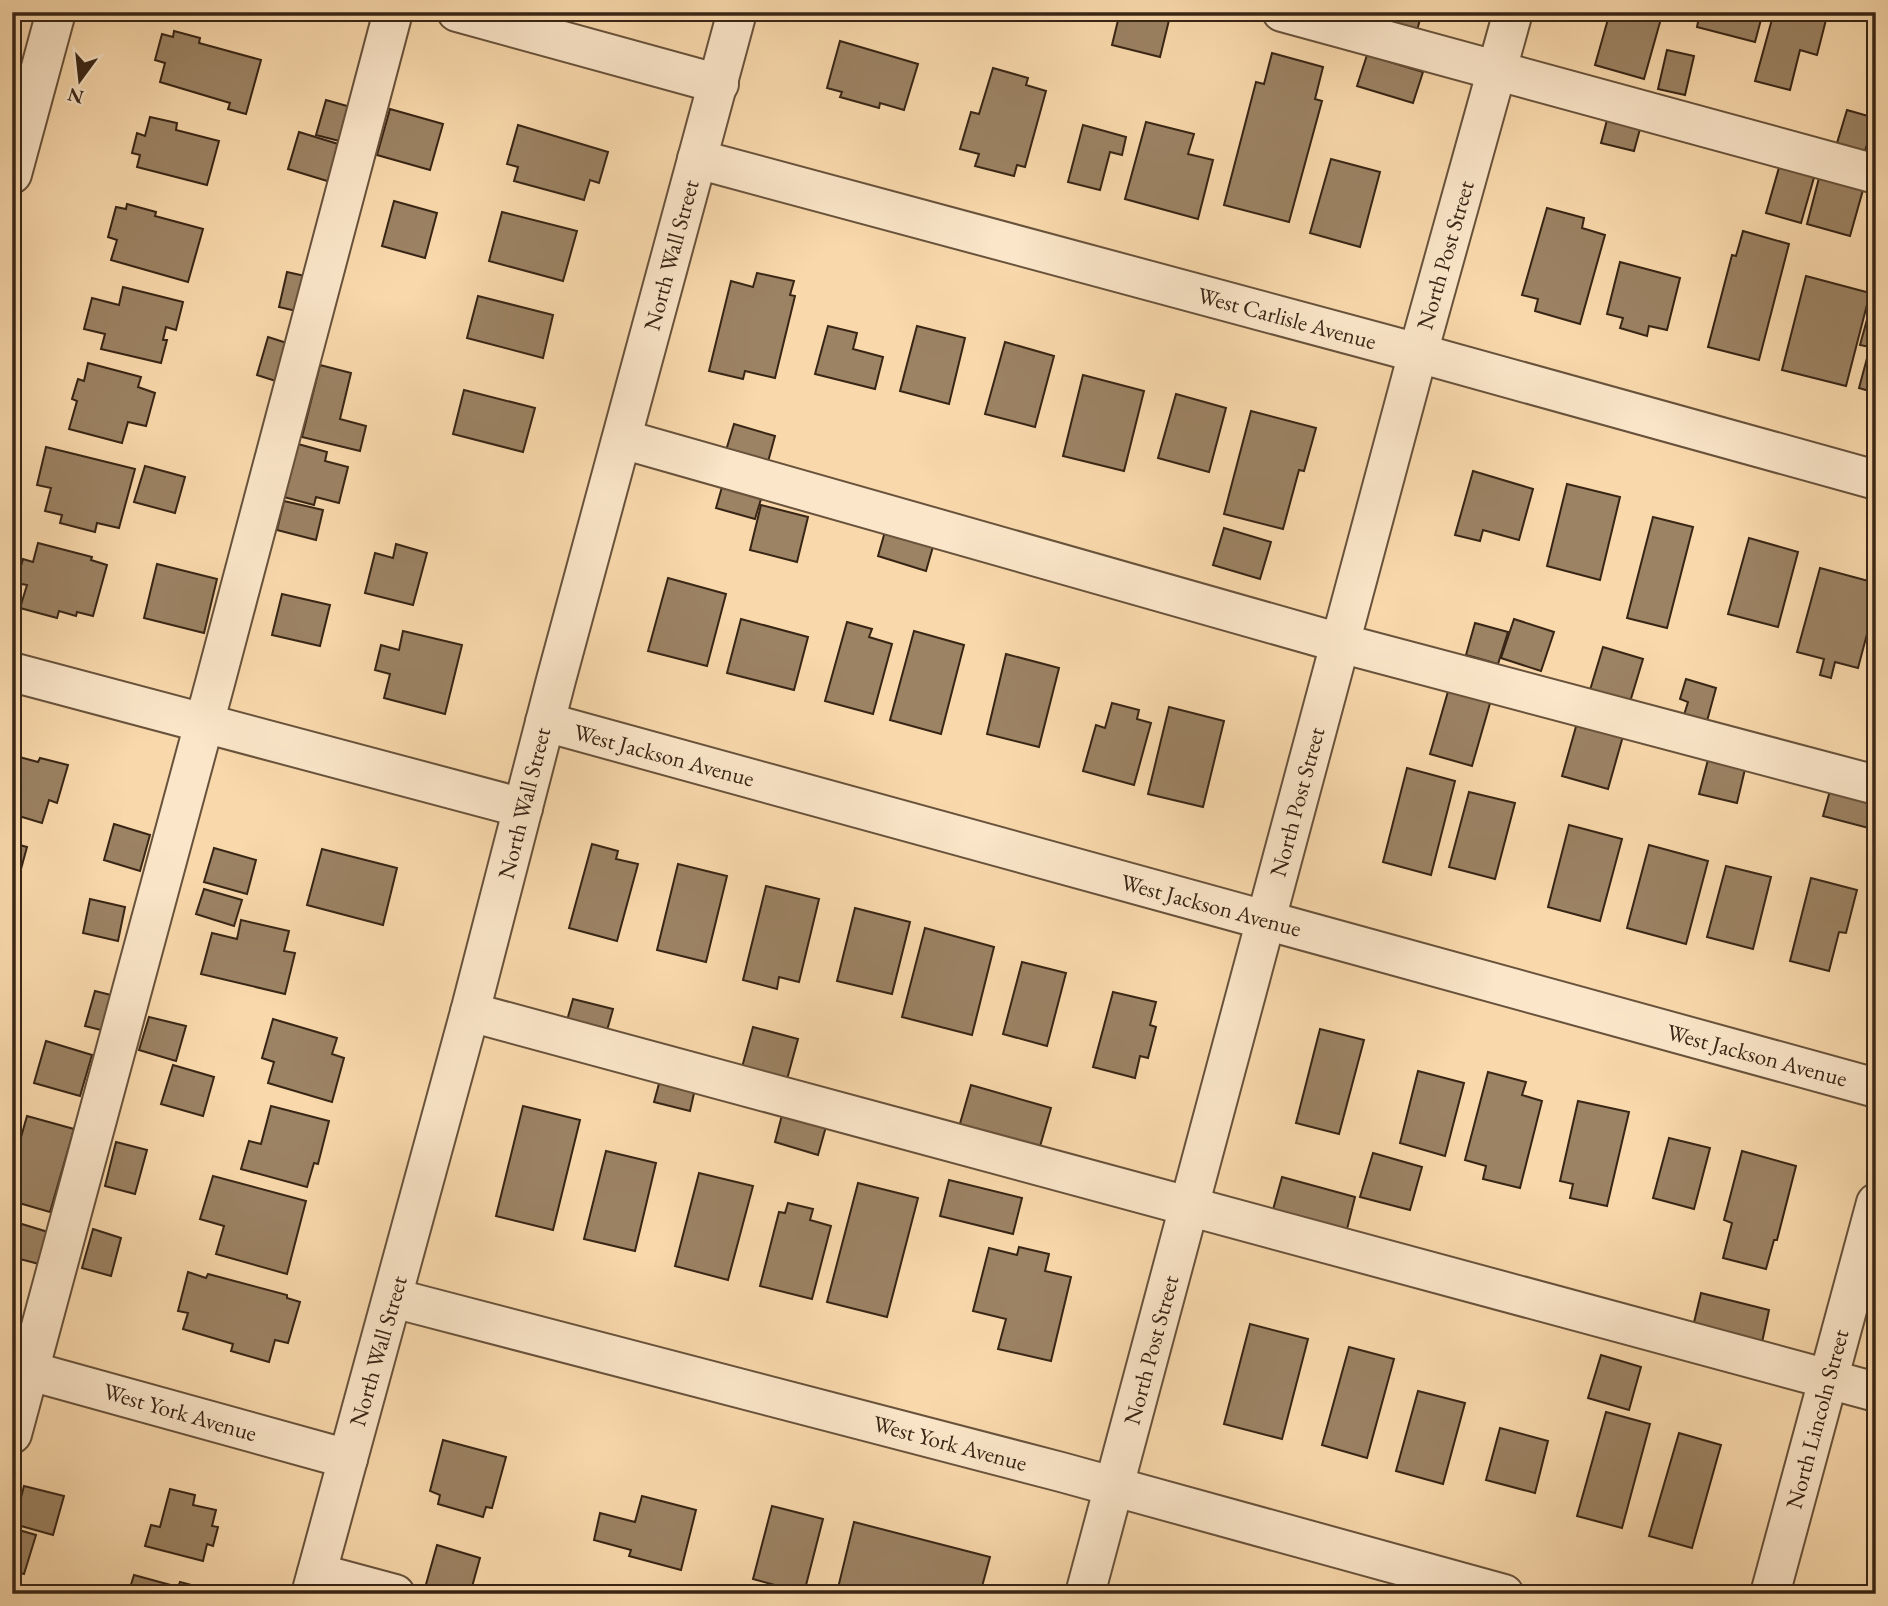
<svg xmlns="http://www.w3.org/2000/svg" width="1888" height="1606" font-family="'EB Garamond',serif">
	<rect width="100%" height="100%" fill="#f9d9ac"/>
	<filter id="stains"><feTurbulence type="fractalNoise" baseFrequency=".00286" numOctaves="4"/><feColorMatrix values="0 0 0 0 .2 0 0 0 0 .09 0 0 0 0 .02 0 0 0 .5 -.17"/></filter>
	<radialGradient id="worn" r=".72"><stop offset=".6" stop-color="#630" stop-opacity="0"/><stop offset="1" stop-color="#630" stop-opacity=".3"/></radialGradient>
	<!-- building -->
	<g fill="#9c8364" stroke="#382515" stroke-width="2">
		<path d="M1120 12H1171L1160 57 1112 45Z"/>
		<path d="M1356 12H1422L1415 38 1354 21Z"/>
		<path d="M1610 12H1671L1670 17 1662 15 1644 79 1595 65Z"/>
		<path d="M1700 12H1763L1755 42 1697 27Z"/>
		<path d="M1774 12H1828L1817 55 1800 50 1790 90 1755 81Z"/>
		<path d="M174 31 200 38 199 43 261 60 246 114 228 109 230 103 160 82 165 63 155 60 162 34 173 37Z"/>
		<path d="M1876 38V75L1867 72Z"/>
		<path d="M840 41 918 64 904 110 880 103 879 108 840 97 842 92 827 88Z"/>
		<path d="M1667 50 1694 56 1685 95 1658 89Z"/>
		<path d="M1272 53 1323 67 1315 99 1322 101 1289 222 1224 205 1256 82 1264 84Z"/>
		<path d="M1367 55 1423 72 1413 103 1357 86Z"/>
		<path d="M993 68 1028 78 1026 85 1046 91 1025 167 1017 165 1014 176 975 166 979 154 960 149 971 112 979 114Z"/>
		<path d="M326 100 361 110 351 144 316 135Z"/>
		<path d="M390 109 443 124 430 170 377 155Z"/>
		<path d="M1847 110 1875 118 1865 151 1837 143Z"/>
		<path d="M150 117 177 123 176 130 219 141 207 185 137 167 140 155 132 153 137 133 145 136Z"/>
		<path d="M1607 120 1640 129 1634 151 1601 143Z"/>
		<path d="M1146 122 1194 134 1188 154 1213 160 1198 219 1125 199Z"/>
		<path d="M518 125 608 152 599 183 590 180 584 200 514 181 518 167 507 164Z"/>
		<path d="M1083 125 1126 137 1122 155 1110 152 1100 190 1068 182Z"/>
		<path d="M299 132 348 147 337 184 288 169Z"/>
		<path d="M1331 159 1380 172 1360 247 1310 233Z"/>
		<path d="M1780 164 1815 174 1801 223 1766 213Z"/>
		<path d="M1819 178 1863 190 1850 236 1807 224Z"/>
		<path d="M394 201 437 213 425 258 382 246Z"/>
		<path d="M127 204 156 212 155 216 203 229 188 282 111 260 117 240 108 237 116 207 126 209Z"/>
		<path d="M1547 208 1584 218 1582 228 1605 235 1580 324 1535 311 1538 299 1522 295Z"/>
		<path d="M502 212 577 231 563 281 489 261Z"/>
		<path d="M1743 231 1789 244 1759 360 1708 347 1732 255 1736 256Z"/>
		<path d="M1620 262 1680 278 1667 330 1649 326 1647 336 1620 328 1623 318 1607 314Z"/>
		<path d="M287 272 314 278 305 313 279 307Z"/>
		<path d="M757 273 794 281 790 295 795 296 775 378 745 371 743 379 709 371 731 281 753 287Z"/>
		<path d="M1806 276 1870 293 1846 386 1782 370Z"/>
		<path d="M123 287 183 302 176 330 166 327 163 340H167L161 363 101 349 105 334 84 329 92 298 119 305Z"/>
		<path d="M478 296 553 315 543 358 467 338Z"/>
		<path d="M1868 316 1876 318V393L1859 388 1870 347 1860 345Z"/>
		<path d="M828 326 857 333 853 349 883 357 875 389 815 374Z"/>
		<path d="M917 326 965 338 949 404 900 391Z"/>
		<path d="M268 337 293 345 282 383 257 375Z"/>
		<path d="M1005 342 1054 356 1035 427 985 414Z"/>
		<path d="M88 363 141 377 138 387 155 393 146 426 128 422 122 443 69 429 77 401 72 399 78 379 84 381Z"/>
		<path d="M320 365 351 373 340 419 366 426 360 451 302 437Z"/>
		<path d="M1083 375 1144 391 1124 471 1063 456Z"/>
		<path d="M464 390 535 408 523 452 453 434Z"/>
		<path d="M1176 394 1226 408 1209 472 1158 458Z"/>
		<path d="M1251 411 1316 428 1304 471 1299 470 1283 529 1224 514Z"/>
		<path d="M734 424 775 436 766 469 724 457Z"/>
		<path d="M298 444 327 452 325 461 348 467 339 503 316 497 314 505 284 497Z"/>
		<path d="M46 447 135 469 119 528 97 523 95 532 60 523 62 515 45 511 51 488 37 485Z"/>
		<path d="M145 466 185 477 175 513 134 502Z"/>
		<path d="M1473 471 1533 489 1519 540 1483 530 1480 541 1455 535Z"/>
		<path d="M1567 484 1620 497 1600 580 1547 566Z"/>
		<path d="M722 487 761 499 755 519 716 508Z"/>
		<path d="M284 501 323 510 316 540 277 530Z"/>
		<path d="M761 505 808 517 797 562 750 550Z"/>
		<path d="M1653 517 1693 527 1667 628 1627 618Z"/>
		<path d="M886 528 934 543 926 571 878 556Z"/>
		<path d="M1224 528 1271 542 1260 579 1213 565Z"/>
		<path d="M1749 538 1798 552 1778 627 1728 614Z"/>
		<path d="M38 543 92 557 91 560 107 565 93 616 77 612 76 616 59 611 57 618 20 608 27 585 16 583 23 559 33 562Z"/>
		<path d="M396 544 427 553 413 605 365 593 375 553 393 558Z"/>
		<path d="M157 564 217 579 204 633 144 618Z"/>
		<path d="M1820 568 1876 583V600L1858 668 1835 662 1831 678 1820 675 1824 659 1797 652Z"/>
		<path d="M668 578 726 594 707 666 648 651Z"/>
		<path d="M282 594 330 605 320 646 272 635Z"/>
		<path d="M741 619 808 637 794 690 727 673Z"/>
		<path d="M1514 619 1554 632 1541 671 1501 658Z"/>
		<path d="M847 622 872 629 869 637 892 644 873 714 825 701Z"/>
		<path d="M1475 623 1508 632 1498 664 1466 655Z"/>
		<path d="M403 631 462 645 445 714 384 698 390 674 375 670 381 645 399 650Z"/>
		<path d="M914 631 964 645 941 734 890 720Z"/>
		<path d="M1603 647 1643 659 1630 702 1590 690Z"/>
		<path d="M1006 654 1059 668 1039 747 987 734Z"/>
		<path d="M1686 679 1716 688 1707 721 1684 715 1688 702 1680 699Z"/>
		<path d="M1451 681 1493 693 1472 766 1430 754Z"/>
		<path d="M1112 703 1139 710 1137 719 1151 723 1134 785 1083 771 1096 725 1105 728Z"/>
		<path d="M1169 707 1224 721 1203 807 1148 794Z"/>
		<path d="M1579 716 1625 729 1608 789 1562 776Z"/>
		<path d="M12 755 38 762 40 758 68 765 57 803 49 800 42 823 12 814Z"/>
		<path d="M1709 756 1746 765 1737 803 1699 794Z"/>
		<path d="M1407 768 1455 781 1431 875 1383 862Z"/>
		<path d="M1831 787 1876 800V830L1823 816Z"/>
		<path d="M1469 792 1515 803 1495 879 1449 867Z"/>
		<path d="M114 824 150 835 140 871 104 860Z"/>
		<path d="M1569 825 1622 839 1600 921 1548 907Z"/>
		<path d="M12 843 27 847 12 902Z"/>
		<path d="M592 844 618 851 616 859 638 864 617 941 569 928Z"/>
		<path d="M1649 845 1708 861 1686 944 1627 928Z"/>
		<path d="M214 848 256 860 247 894 204 882Z"/>
		<path d="M322 849 397 868 383 925 307 905Z"/>
		<path d="M678 864 727 876 706 962 657 950Z"/>
		<path d="M1726 866 1771 877 1753 949 1707 937Z"/>
		<path d="M1811 878 1857 890 1846 933 1839 932 1829 971 1790 961Z"/>
		<path d="M766 886 819 899 799 982 779 977 777 989 743 980Z"/>
		<path d="M204 889 242 900 234 926 196 914Z"/>
		<path d="M90 899 125 907 118 941 83 933Z"/>
		<path d="M855 908 910 922 892 994 837 981Z"/>
		<path d="M241 920 289 931 284 951 295 953 285 994 201 974 212 933 237 939Z"/>
		<path d="M925 928 994 947 972 1035 902 1017Z"/>
		<path d="M1022 962 1066 973 1047 1046 1003 1034Z"/>
		<path d="M95 991 123 998 113 1033 85 1026Z"/>
		<path d="M1113 992 1156 1002 1150 1025 1156 1027 1148 1058 1140 1056 1135 1078 1093 1067Z"/>
		<path d="M573 999 613 1009 606 1034 566 1024Z"/>
		<path d="M149 1017 186 1026 176 1061 139 1050Z"/>
		<path d="M273 1019 337 1038 332 1054 344 1058 332 1102 268 1083 274 1062 262 1058Z"/>
		<path d="M753 1027 798 1039 786 1083 741 1071Z"/>
		<path d="M1320 1029 1364 1040 1339 1134 1296 1123Z"/>
		<path d="M46 1041 92 1055 80 1096 34 1083Z"/>
		<path d="M173 1065 214 1077 203 1116 161 1104Z"/>
		<path d="M1418 1071 1464 1083 1445 1156 1400 1143Z"/>
		<path d="M1488 1072 1526 1082 1522 1095 1542 1101 1520 1188 1483 1179 1486 1166 1465 1160Z"/>
		<path d="M660 1080 695 1089 690 1111 654 1102Z"/>
		<path d="M971 1085 1051 1108 1039 1150 959 1127Z"/>
		<path d="M1578 1101 1629 1112 1607 1206 1570 1198 1573 1184 1560 1181Z"/>
		<path d="M271 1106 329 1121 318 1164 314 1163 307 1187 241 1169 249 1141 261 1144Z"/>
		<path d="M523 1106 580 1120 553 1230 496 1216Z"/>
		<path d="M783 1111 827 1123 818 1155 775 1142Z"/>
		<path d="M27 1116 74 1129 50 1212 12 1201V1169Z"/>
		<path d="M1669 1138 1710 1148 1694 1209 1653 1198Z"/>
		<path d="M116 1142 147 1150 135 1194 105 1186Z"/>
		<path d="M606 1151 656 1163 635 1251 584 1239Z"/>
		<path d="M1742 1151 1796 1166 1777 1240H1774L1766 1269 1723 1258 1732 1223 1724 1220Z"/>
		<path d="M1373 1153 1422 1167 1410 1210 1360 1197Z"/>
		<path d="M699 1173 753 1186 728 1280 675 1266Z"/>
		<path d="M213 1176 306 1201 287 1274 216 1254 224 1226 200 1219Z"/>
		<path d="M1282 1177 1355 1197 1345 1237 1271 1217Z"/>
		<path d="M949 1180 1022 1198 1013 1234 940 1216Z"/>
		<path d="M858 1183 918 1198 887 1317 827 1302Z"/>
		<path d="M788 1203 813 1209 810 1220 831 1226 812 1299 760 1286 779 1212 785 1213Z"/>
		<path d="M12 1221 48 1232 39 1264 12 1257Z"/>
		<path d="M93 1229 121 1238 111 1276 82 1268Z"/>
		<path d="M1019 1247 1049 1254 1045 1271 1071 1277 1051 1361 998 1349 1006 1319 973 1311 989 1248 1017 1255Z"/>
		<path d="M188 1272 206 1278 208 1274 287 1295V1298L300 1302 288 1343 275 1340 269 1362 231 1351 233 1344 183 1329 188 1313 178 1311Z"/>
		<path d="M1701 1293 1769 1310 1761 1347 1692 1331Z"/>
		<path d="M1250 1324 1308 1339 1282 1439 1224 1424Z"/>
		<path d="M1349 1347 1394 1359 1367 1458 1322 1445Z"/>
		<path d="M1601 1355 1641 1367 1629 1410 1588 1398Z"/>
		<path d="M1418 1391 1465 1403 1443 1484 1396 1471Z"/>
		<path d="M1606 1412 1650 1424 1622 1528 1577 1516Z"/>
		<path d="M1500 1428 1548 1441 1535 1493 1486 1480Z"/>
		<path d="M1679 1433 1721 1445 1692 1548 1649 1536Z"/>
		<path d="M443 1440 506 1457 492 1508 486 1507 483 1517 438 1504 440 1495 430 1491Z"/>
		<path d="M24 1486 64 1496 53 1535 14 1524Z"/>
		<path d="M170 1489 195 1495 193 1505 216 1510 212 1526 218 1527 213 1546 207 1544 203 1561 145 1546 151 1525 160 1527Z"/>
		<path d="M642 1496 696 1510 681 1570 629 1556 631 1550 594 1540 600 1513 635 1522Z"/>
		<path d="M772 1506 823 1519 804 1593 753 1579Z"/>
		<path d="M854 1522 990 1557 980 1594H895L869 1587 867 1594H860L838 1588Z"/>
		<path d="M12 1528 36 1535 24 1574 12 1571Z"/>
		<path d="M437 1545 480 1558 470 1594H444L425 1588Z"/>
		<path d="M134 1575 178 1587 180 1582 210 1590 209 1594H128Z"/>
	</g>
	<g fill="none" stroke-linecap="round" stroke-linejoin="round">
		<defs>
			<g id="minor">
				<path d="M457 12 719 84"/>
				<path d="M1282 12 1876 174"/>
				<path d="M697 159 1418 353 1876 480"/>
				<path d="M12 174 56 12"/>
				<path d="M622 439 1340 643 1876 785"/>
				<path d="M12 672 523 808"/>
				<path d="M545 722 1876 1088"/>
				<path d="M470 1012 1876 1392"/>
				<path d="M393 1298 1061 1472 1504 1594"/>
				<path d="M12 1366 348 1459"/>
				<path d="M12 1434 215 683 393 12"/>
				<path d="M317 1573 395 1594"/>
				<path d="M311 1594 470 1012 556 680 737 12"/>
				<path d="M1085 1594 1418 353 1513 12"/>
				<path d="M1770 1594 1876 1203"/>
			</g>
		</defs>
		<!-- minor casing -->
		<use href="#minor" stroke="#68523b" stroke-width="42"/>
		<!-- minor -->
		<use href="#minor" stroke="#fbe6c9" stroke-width="38"/>
	</g>
	<g text-anchor="middle" dominant-baseline="central" stroke-width="5" stroke-linejoin="round" paint-order="stroke">
		<!-- street labels -->
		<g font-size="23" fill="#382515" stroke="#fbe6c9">
			<text transform="translate(671 255) rotate(-75)">North Wall Street</text>
			<text transform="translate(1445 255) rotate(-74)">North Post Street</text>
			<text transform="translate(1287 318) rotate(15)">West Carlisle Avenue</text>
			<text transform="translate(664 755) rotate(15)">West Jackson Avenue</text>
			<text transform="translate(1297 802) rotate(-75)">North Post Street</text>
			<text transform="translate(524 803) rotate(-76)">North Wall Street</text>
			<text transform="translate(1211 905) rotate(15)">West Jackson Avenue</text>
			<text transform="translate(1757 1055) rotate(15)">West Jackson Avenue</text>
			<text transform="translate(1151 1350) rotate(-75)">North Post Street</text>
			<text transform="translate(378 1351) rotate(-74)">North Wall Street</text>
			<text transform="translate(180 1412) rotate(16)">West York Avenue</text>
			<text transform="translate(1817 1419) rotate(-75)">North Lincoln Street</text>
			<text transform="translate(950 1443) rotate(15)">West York Avenue</text>
		</g>
	</g>
	<!-- margin -->
	<rect width="1888" height="1606" fill="none" stroke="#f9d9ac" stroke-width="42"/>
	<rect x="14" y="14" width="1860" height="1578" fill="none" stroke="#382515" stroke-width="3.5"/>
	<rect x="21" y="21" width="1846" height="1564" fill="none" stroke="#382515" stroke-width="2"/>
	<!-- north arrow -->
	<g transform="translate(80 80) rotate(195)" stroke="#fbe6c9" stroke-width="5" paint-order="stroke">
	<path d="M0-5L12 26L0 18L-12 26Z" fill="#382515"/>
	<text y="-10" font-size="19" font-weight="bold" text-anchor="middle" fill="#382515">N</text>
	</g>
	<rect width="100%" height="100%" filter="url(#stains)"/>
	<rect width="100%" height="100%" fill="url(#worn)"/>
</svg>
